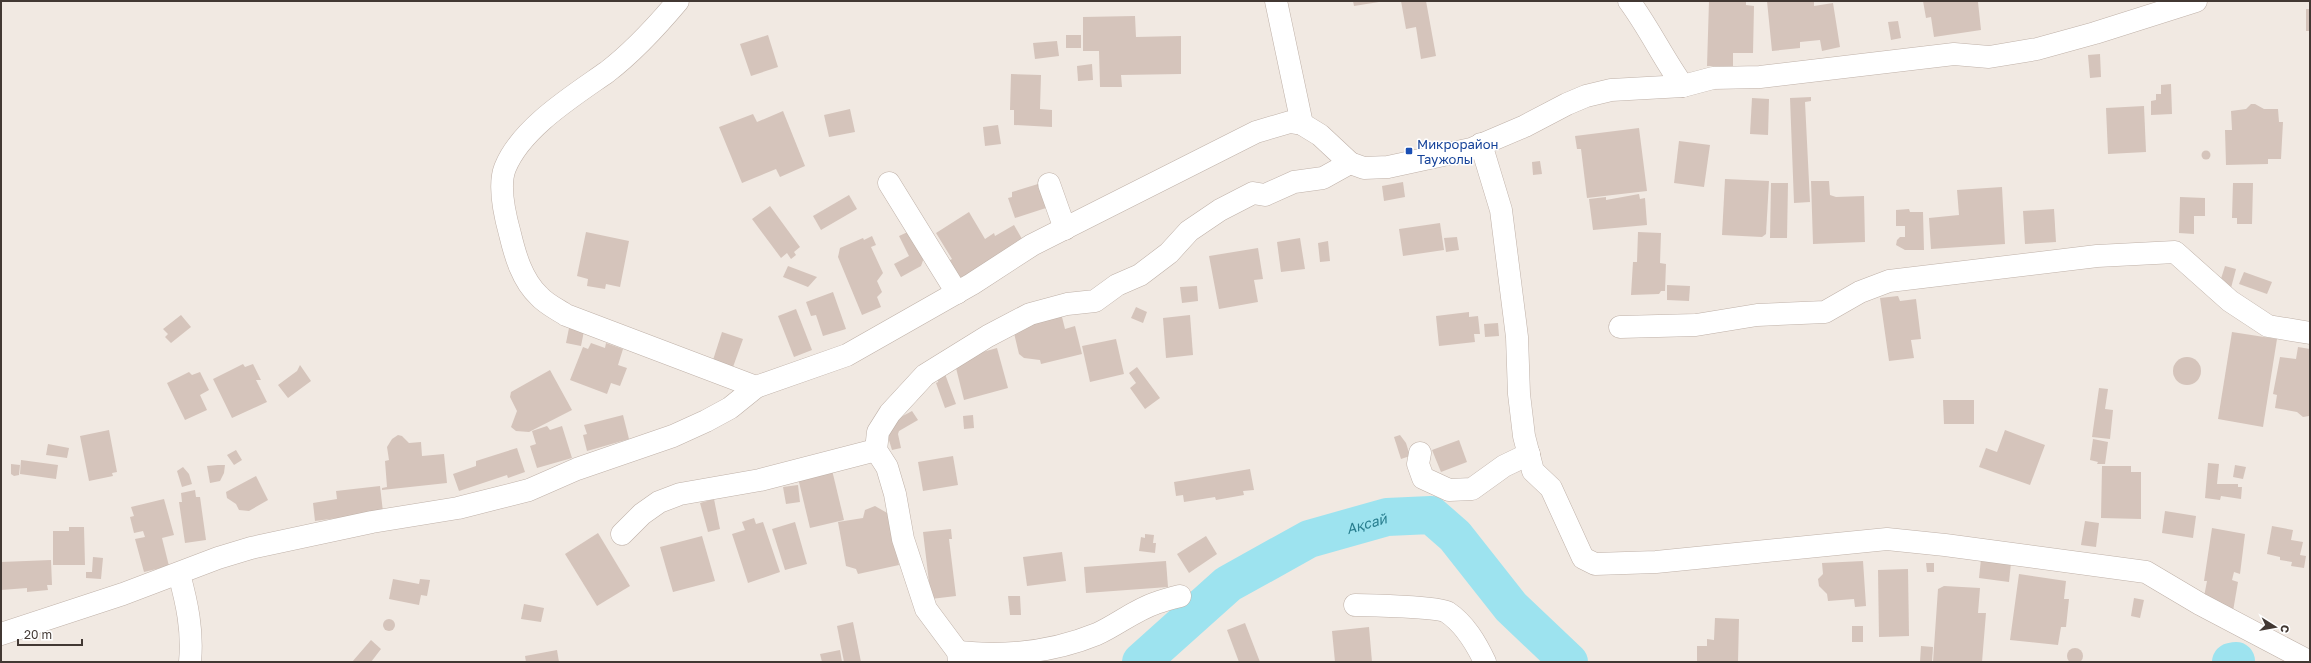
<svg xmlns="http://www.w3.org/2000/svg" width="2311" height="663" font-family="'Golos Text',sans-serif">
	<rect width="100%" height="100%" fill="#f1e9e2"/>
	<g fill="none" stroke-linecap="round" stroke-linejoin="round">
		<!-- river -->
		<g stroke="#9de3ef" stroke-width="38">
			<path id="s1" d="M1141 662 1228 584 1309 539 1387 517 1431 515 1455 536 1511 607 1569 662"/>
			<path d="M2231 662 2236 661"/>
		</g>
	</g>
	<!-- building -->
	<g fill="#d5c4bb">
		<path d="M1353 1H1379V2L1354 6Z"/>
		<path d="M1401 1H1426L1436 56 1421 59 1416 27 1406 29Z"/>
		<path d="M1709 1H1746V5L1754 6 1753 53H1733V66H1707Z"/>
		<path d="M1767 1H1814V6L1833 3 1840 47 1822 51 1820 40 1800 42V48L1772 51Z"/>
		<path d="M1923 1 1978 2 1981 30 1934 37 1931 17 1926 18Z"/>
		<rect x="2306" y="9" width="4" height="22"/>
		<path d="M1135 16 1136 37 1181 36V74L1121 75 1122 87H1100L1099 51H1083V17Z"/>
		<path d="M1898 21 1901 38 1891 40 1888 22Z"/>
		<path d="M768 35 778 67 751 76 740 44Z"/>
		<rect x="1066" y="35" width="15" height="13"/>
		<path d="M1057 41 1059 56 1035 59 1033 43Z"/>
		<path d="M2100 54 2101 77 2090 78 2088 55Z"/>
		<path d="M1092 64 1093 80 1078 81 1077 66Z"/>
		<path d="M1011 74 1041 75 1040 109 1052 110V127L1014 125V110H1010Z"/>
		<path d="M2171 84 2172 114 2151 115V101L2156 100V94H2161V85Z"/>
		<path d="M1811 97V101L1805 102 1810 202 1794 203 1790 98Z"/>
		<path d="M1752 98 1769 99 1768 135 1750 134Z"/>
		<path d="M2251 104H2255L2264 109H2278L2279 122H2283L2281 159H2268V164L2226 165 2225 130H2232L2231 111 2246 109Z"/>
		<path d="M2144 106 2146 152 2108 154 2106 108Z"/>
		<path d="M850 109 855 132 829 137 824 115Z"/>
		<path d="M783 111 805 166 780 177 776 169 742 183 719 127 753 114 757 122Z"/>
		<path d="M998 125 1001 144 985 146 983 127Z"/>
		<path d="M1639 128 1647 191 1587 198 1581 149H1577L1575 136Z"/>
		<path d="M1679 141 1710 145 1704 187 1674 183Z"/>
		<circle cx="2206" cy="155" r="4.5"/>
		<path d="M1540 161 1542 174 1533 175 1532 162Z"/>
		<path d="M1725 179 1769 181 1766 234 1762 237 1722 235Z"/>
		<path d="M1811 181H1829L1830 195 1836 197 1864 196 1865 242 1813 244Z"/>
		<path d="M1403 182 1405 197 1384 201 1382 186Z"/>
		<path d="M1771 183H1788L1787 238H1770Z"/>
		<path d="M2233 183H2253L2252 224H2237V218H2232Z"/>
		<path d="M1038 184 1046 208 1015 218 1008 198 1012 197V192Z"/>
		<path d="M2002 187 2005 244 1931 249 1929 218 1959 215 1957 190Z"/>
		<path d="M1639 194 1640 199 1645 198 1647 225 1593 230 1589 199 1606 197V200Z"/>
		<path d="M849 195 857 209 821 230 813 216Z"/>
		<path d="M2180 197 2205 198V216H2194V234L2179 233Z"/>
		<path d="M770 206 800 247 794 252 796 255 791 259 787 253 781 258 752 219Z"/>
		<path d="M1909 209 1910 212H1923L1924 250H1905L1896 245 1897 240 1900 237H1905V226H1896V210Z"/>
		<path d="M2054 209 2056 242 2025 244 2023 211Z"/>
		<path d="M969 212 985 239 994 233 995 236 1014 225 1025 244 961 282 948 261 952 259 936 233Z"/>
		<path d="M1440 223 1444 250 1403 256 1399 229Z"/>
		<path d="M912 230 925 255 921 266 901 277 894 264 909 256 899 236Z"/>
		<path d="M586 232 629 241 620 287 606 284 605 289 587 286 588 279 577 276Z"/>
		<path d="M1638 232 1661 233 1660 263 1666 264 1665 291H1661L1659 294 1631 295 1633 262H1637Z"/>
		<path d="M872 236 876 245 871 247 883 273 877 281 882 292 877 297 881 307 862 315 838 257 840 248 863 238 864 240Z"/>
		<path d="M1457 237 1459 250 1446 252 1444 238Z"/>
		<path d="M1300 238 1305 269 1281 272 1277 242Z"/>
		<path d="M1328 241 1330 261 1320 262 1318 243Z"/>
		<path d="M1258 248 1263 279 1254 280 1258 302 1219 309 1209 256Z"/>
		<path d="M788 266 817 277 808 287 783 277Z"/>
		<path d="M2225 266 2236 269 2231 288 2219 285Z"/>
		<path d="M2244 272 2272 282 2267 294 2239 284Z"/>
		<path d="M1667 285 1690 286 1689 301 1667 300Z"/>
		<path d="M1197 286 1198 301 1182 303 1180 287Z"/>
		<path d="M833 292 846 329 823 336 816 315 811 316 806 302Z"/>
		<path d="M1898 296 1900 301 1916 299 1921 339 1911 340 1914 358 1889 361 1880 298Z"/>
		<path d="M1136 307 1147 312 1143 323 1131 318Z"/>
		<path d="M796 309 812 350 794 357 778 316Z"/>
		<path d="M1060 309 1065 329 1075 326 1082 354 1041 364 1040 360 1024 358 1019 354 1013 329Z"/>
		<path d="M1469 312V317L1478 316 1480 334H1474L1475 342 1439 346 1436 316Z"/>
		<path d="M181 315 191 327 171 343 165 337 168 334 163 329Z"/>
		<path d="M1190 315 1193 355 1166 358 1163 318Z"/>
		<path d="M1498 323 1499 336 1485 337 1484 324Z"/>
		<path d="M569 328 584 331 581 346 566 343Z"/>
		<path d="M722 332 743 339 733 367 713 360Z"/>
		<path d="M2232 332 2277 339 2263 427 2218 419Z"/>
		<path d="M1116 339 1124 374 1090 382 1082 346Z"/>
		<path d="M591 343 605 348 606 343 623 349 618 365 627 368 620 386 611 383 607 394 570 380 583 347 588 349Z"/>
		<path d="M2298 347 2310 349 2309 416 2303 417 2297 412 2275 408 2277 395 2273 394 2280 357 2296 359Z"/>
		<path d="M997 348 1008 388 964 400 954 360Z"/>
		<circle cx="2187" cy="371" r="14"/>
		<path d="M243 364 245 367 253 364 261 380H256L267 402 232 418 213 379Z"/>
		<path d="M300 365 311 381 288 398 278 385 297 371Z"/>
		<path d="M1137 367 1160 398 1145 409 1130 388 1136 383 1129 373Z"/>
		<path d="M550 370 572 410 529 432 516 431 511 427 517 411 510 397 511 392Z"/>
		<path d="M189 372 192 375 200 372 209 390 200 395 207 410 185 420 167 383Z"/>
		<path d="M945 374 956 404 945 408 936 383 938 382V376Z"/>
		<path d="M2099 388 2108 389 2105 409 2113 410 2110 439 2092 437Z"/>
		<path d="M1943 400H1974V424H1944Z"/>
		<path d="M912 411 918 420 899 431 898 434 901 448 892 450 888 437 889 431 899 418Z"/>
		<path d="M623 415 629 439 587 451 583 435 587 434 584 425Z"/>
		<path d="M973 415 974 428 964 429 963 416Z"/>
		<path d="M547 426 550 430 562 426 572 458 537 468 530 446 536 444 532 431Z"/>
		<path d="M109 430 117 472 112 473 113 476 89 481 80 436Z"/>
		<path d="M2005 430 2045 445 2030 485 1979 467 1986 448 1997 452Z"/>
		<path d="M398 435 402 436 409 443 421 442 422 456 444 454 447 483 382 490V488L387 487 385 461 389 460 387 447 392 439Z"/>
		<path d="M1400 435 1406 443 1410 456 1401 459 1394 437Z"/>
		<path d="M2093 439 2108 442 2105 464H2097L2098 462 2090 460Z"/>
		<path d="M1459 440 1467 462 1441 472 1432 450Z"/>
		<path d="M48 444 69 448 67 458 46 455Z"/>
		<path d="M517 448 525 472 508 478 507 475 459 491 453 474 476 466V461Z"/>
		<path d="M236 450 242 460 234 465 227 455Z"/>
		<path d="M953 456 958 485 923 491 918 462Z"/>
		<path d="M21 460 58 465 56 479 20 474Z"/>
		<path d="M2208 463 2219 464 2217 484H2238V487H2242L2241 499 2221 496 2220 500 2205 498Z"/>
		<path d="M11 464 20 465 19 475 14 476 11 474Z"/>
		<path d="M218 465H225L224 473 220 481 210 483 207 466Z"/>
		<path d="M2235 465 2246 467 2243 479 2233 477Z"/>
		<path d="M2102 466H2131V472H2141V519L2101 518Z"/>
		<path d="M183 467 189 474 192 484 182 487 177 471Z"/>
		<path d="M1250 469 1254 490 1243 491 1244 495 1216 500 1215 497 1184 502 1183 495 1176 496 1174 482Z"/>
		<path d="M832 470 844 520 810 528 798 478Z"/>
		<path d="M256 476 268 500 249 511 239 510 236 504 227 498 226 492Z"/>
		<path d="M798 485 800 502 786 504 783 487Z"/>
		<path d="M380 486 383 512 315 521 313 503 337 499 336 491Z"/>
		<path d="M195 490 196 497H200L206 540 185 543 179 502H182L181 493Z"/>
		<path d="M164 499 174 535 162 538 169 566 144 572 135 539 145 537 143 531 134 533 130 517 134 516 131 507Z"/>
		<path d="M714 499 720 529 708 532 700 503Z"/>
		<path d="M875 506 889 514 899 565 858 574 856 569 846 566 838 522 863 518 865 510Z"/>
		<path d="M2165 511 2196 516 2193 538 2162 533Z"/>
		<path d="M754 518 756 524 763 522 780 572 748 583 732 534 745 530 742 522Z"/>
		<path d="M2085 521 2099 523 2096 547 2081 545Z"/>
		<path d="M795 522 807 564 785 570 772 529Z"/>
		<path d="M2272 526 2293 530 2291 540 2303 542 2300 555 2306 556 2304 568 2291 566 2292 562 2280 560V557L2267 554Z"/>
		<path d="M69 527H84L85 565H53V531H69Z"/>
		<path d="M2212 528 2245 534 2240 574 2234 572 2232 580 2238 582 2233 611 2203 602 2207 581H2204Z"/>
		<path d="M951 529 952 539H949L956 596 931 599 923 532Z"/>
		<path d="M598 533 630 586 597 606 565 554Z"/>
		<path d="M1145 534 1154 535 1153 543H1156L1155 553 1139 551 1141 537 1145 538Z"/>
		<path d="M702 536 715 581 673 592 660 547Z"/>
		<path d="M1206 536 1217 554 1189 573 1177 554Z"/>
		<path d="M1062 552 1066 581 1027 586 1023 557Z"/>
		<path d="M93 557 103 558 101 579 86 578V572H92Z"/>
		<path d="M1981 559 2011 563 2009 582 1979 578Z"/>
		<path d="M51 560 52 585H47L48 590 27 592V588L1 590V562Z"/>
		<path d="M1166 561 1168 587 1086 593 1084 567Z"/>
		<path d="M1863 561 1866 606 1855 607 1854 599 1828 601 1827 594 1819 586 1818 579 1823 574 1822 563Z"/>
		<path d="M1926 563H1934V572H1927Z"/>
		<path d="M1908 569 1909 636 1879 637 1878 570Z"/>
		<path d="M2019 574 2066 581 2064 599H2069L2066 627H2061L2058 645 2010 640Z"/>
		<path d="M393 579 419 584 420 579 430 580 427 596 421 595 419 605 389 599Z"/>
		<path d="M1944 586 1980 588 1978 613H1986L1982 662H1933L1938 589Z"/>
		<path d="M1008 596H1020L1021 615H1010Z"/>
		<path d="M2134 598 2144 600 2140 618 2131 616Z"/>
		<path d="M524 604 544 608 541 622 521 619Z"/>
		<path d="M1715 618 1739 619 1738 662H1697V646H1707V639L1714 640Z"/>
		<circle cx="389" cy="625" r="6"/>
		<path d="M853 622 861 662H844L837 626Z"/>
		<path d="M1245 623 1260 662H1239L1227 630Z"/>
		<rect x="1852" y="626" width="11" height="16"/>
		<path d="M1369 627 1372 662H1335L1332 631Z"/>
		<path d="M371 640 381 649 371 662H352Z"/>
		<path d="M1921 646 1933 647 1932 662H1920Z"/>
		<circle cx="2075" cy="656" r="8"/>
		<path d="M557 650 559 662H526L525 656Z"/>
		<path d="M840 650 842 662H822L820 654Z"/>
	</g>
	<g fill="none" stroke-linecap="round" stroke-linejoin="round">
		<defs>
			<g id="minor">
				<path d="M678 1C657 26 633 52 607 72 573 96 521 128 505 168 498 186 505 216 510 234 515 255 522 280 539 296 546 304 557 309 566 315L756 387"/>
				<path d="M1276 1 1302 124"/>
				<path d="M1629 1C1649 28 1663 58 1683 86"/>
				<path d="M1481 144 1501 210 1517 337 1519 394 1524 436 1533 471 1551 488 1583 558 1595 564 1656 562 1887 539 1945 545 2146 572 2200 604 2310 662"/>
				<path d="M889 183 957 293"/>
				<path d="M1049 184 1065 229"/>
				<path d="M1620 327 1696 325 1757 315 1825 312 1860 292 1889 281 2097 256 2175 252 2230 301 2268 326 2310 333"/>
				<path d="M1420 453 1418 464 1423 478 1449 490 1472 489 1504 466 1529 454"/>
				<path d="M622 534 642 514 659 502 680 494 760 480 876 450"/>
				<path d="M179 574C187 603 193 631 190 662"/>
				<path d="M1355 605C1370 605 1438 607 1447 612 1465 624 1476 643 1485 662"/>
				<path d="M1 634 123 594 218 558 251 548 372 522 458 508 529 490 577 469 673 436 706 421 730 408 756 387 847 355 972 284 1032 245 1256 132 1290 122 1302 124 1320 135 1350 163 1364 168 1388 167 1471 149 1525 126 1567 104 1586 96 1611 90 1683 86 1713 78 1760 77 1954 54 1989 57 2037 49 2095 33 2196 1"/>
				<path d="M958 652C1005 657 1053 652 1097 634 1117 625 1135 610 1156 603 1164 600 1172 598 1180 596"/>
				<path d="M959 662 958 652 926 609 903 539 895 494 887 467 876 450 878 432 890 413 925 375 988 336 1030 314 1067 304 1095 301 1117 285 1140 275 1169 253 1189 231 1220 210 1253 193 1265 195 1294 182 1323 178 1350 163"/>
			</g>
		</defs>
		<!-- minor casing -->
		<use href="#minor" stroke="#bfb1a8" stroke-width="23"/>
		<!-- minor -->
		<use href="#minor" stroke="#fff" stroke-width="22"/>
	</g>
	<!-- markers -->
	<rect fill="#1a4fb4" stroke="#fff" stroke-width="1.5" x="1405" y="147" width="8" height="8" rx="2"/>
	<g text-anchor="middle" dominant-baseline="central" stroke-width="3" stroke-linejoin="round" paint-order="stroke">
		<!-- transit labels -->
		<g font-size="13" fill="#164399" stroke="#fff" text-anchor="start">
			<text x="1417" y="144">Микрорайон<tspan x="1417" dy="15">Таужолы</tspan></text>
		</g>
		<!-- water labels -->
		<g font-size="14" font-style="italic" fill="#277d8e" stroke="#fff">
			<text stroke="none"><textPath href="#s1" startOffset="269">Ақсай</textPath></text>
		</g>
	</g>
	<!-- border -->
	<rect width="2311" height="663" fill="none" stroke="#423833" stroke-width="4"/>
	<!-- north arrow -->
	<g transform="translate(2275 627) rotate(101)" stroke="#ffffff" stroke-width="3" paint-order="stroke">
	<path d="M0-3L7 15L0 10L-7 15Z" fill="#423833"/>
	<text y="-6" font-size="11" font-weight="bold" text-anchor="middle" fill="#423833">С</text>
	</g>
	<!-- scale -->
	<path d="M18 639v6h64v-6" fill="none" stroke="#423833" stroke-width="2"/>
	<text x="24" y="639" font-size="12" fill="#423833" stroke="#ffffff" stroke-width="3" paint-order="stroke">20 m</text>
</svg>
